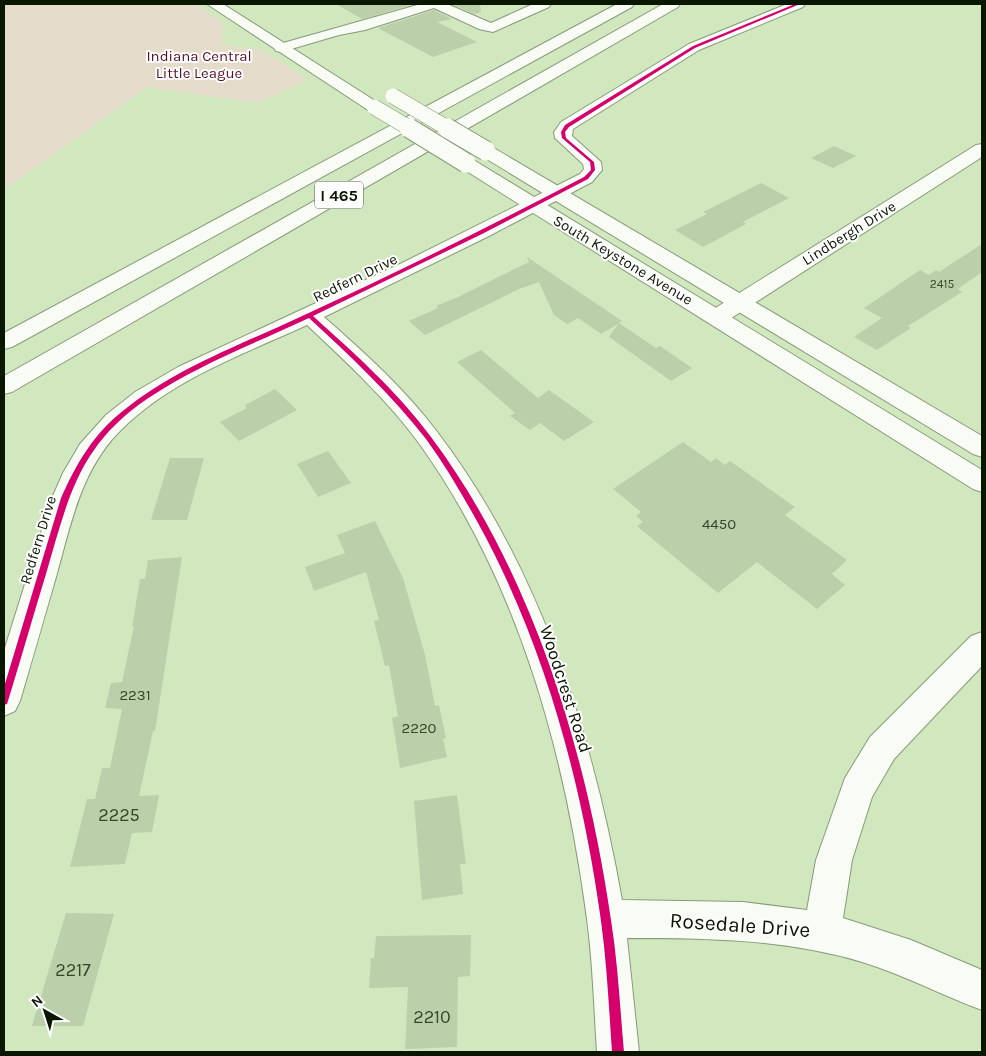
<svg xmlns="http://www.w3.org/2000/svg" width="986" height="1056" font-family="Karla,sans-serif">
	<rect width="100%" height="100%" fill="#d1e8bf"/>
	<!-- green -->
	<path fill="#e5dbca" d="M4 4H194L222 22V45L262 50 308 80 257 103 147 87 4 190Z"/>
	<!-- building -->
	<g fill="#bacfaa">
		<path d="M336 4H415L362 19Z"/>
		<path d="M451 4H480L481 12 475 14Z"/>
		<path d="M434 10 452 19 437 22 477 42 433 57 378 28Z"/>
		<path d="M834 146 856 156 833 168 811 158Z"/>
		<path d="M761 183 789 198 743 222 746 224 703 247 675 230 707 214 703 212Z"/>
		<path d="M982 244V272L958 289 962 292 908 326 911 328 877 350 854 337 882 318 864 308 920 270 929 275 936 270 939 272Z"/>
		<path d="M527 257 622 321 619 323 656 348 660 346 692 368 671 381 609 337 618 324 601 334 578 318 567 324 554 315 539 282 519 289 425 335 409 321 438 308 436 306 458 297 529 262Z"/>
		<path d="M481 350 538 398 549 390 594 422 564 441 540 423 530 430 510 416 515 413 457 362Z"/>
		<path d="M275 389 297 410 239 441 220 422 247 408 245 405Z"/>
		<path d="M683 442 711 462 716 458 725 465 730 461 795 507 785 515 847 560 832 574 845 585 817 609 757 562 718 593 637 526 643 522 636 516 641 512 613 489Z"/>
		<path d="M328 451 351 483 318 497 297 464Z"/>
		<path d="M170 458H204L187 520H151Z"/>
		<path d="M375 521 403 578 425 655 435 706 439 705 446 738 443 739 447 757 400 768 392 718 398 716 389 665 385 666 374 621 379 620 366 572 314 591 305 567 345 553 337 535Z"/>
		<path d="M182 557 155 731H153L139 796 159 795 152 832 132 833 125 864 70 867 87 799H95L102 768H110L122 709 105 708 111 683 122 682 134 626 132 627 140 579H145L148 560Z"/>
		<path d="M457 795 466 864H460L463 894 422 900 414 801Z"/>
		<path d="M66 913 114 914 83 1026H32Z"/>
		<path d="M471 935 470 976 458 977 457 1047 405 1049 408 987 369 988 371 958H374L376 936Z"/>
	</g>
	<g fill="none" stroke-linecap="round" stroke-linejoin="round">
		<defs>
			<g id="minor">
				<path d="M421 4H447L491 23 533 4H551L549 7 493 32 479 29 434 8 365 30 339 35 281 52 276 51 274 48 276 45Z"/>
				<path d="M787 4H805L803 7 699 50 573 129 572 136 601 162 602 170 592 182 487 237 324 317C365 353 405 389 438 433 540 567 593 736 622 900L743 902 807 910 816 860 845 778 870 737 971 636 982 632V666L894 759 872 797 852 860 843 918 911 940 982 970V1010C941 995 905 975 862 962 785 939 707 938 627 938L639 1052H597C594 1008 593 963 587 919 565 753 519 584 421 446 389 401 347 363 307 325 244 354 173 379 123 428 81 468 71 524 56 577 44 619 32 660 20 701L15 711 4 716V651L52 498 63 473 80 444 106 415 135 392 178 367 402 263 580 174 584 169 583 164 555 138 554 132 561 122 689 44Z"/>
				<path d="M982 144V157L725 322 717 324 709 322 706 317 709 312 976 145Z"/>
			</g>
			<g id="major">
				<path d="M207 4H223L380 104 382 107 380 110H368Z"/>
				<path d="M486 146 492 147 982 436V457L973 454 480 155 477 151 480 147Z"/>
				<path d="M466 158 472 159 982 470V492L973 489 460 167 457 163 460 159Z"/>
			</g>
			<g id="highway">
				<path d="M617 4H634L632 7 12 347 4 349V333Z"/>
				<path d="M663 4H680L678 7 12 392 4 394V376Z"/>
			</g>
		</defs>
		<!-- minor casing -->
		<use href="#minor" stroke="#889a7a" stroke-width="2"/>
		<!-- major casing -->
		<use href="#major" stroke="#889a7a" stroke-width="2"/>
		<!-- highway casing -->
		<use href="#highway" stroke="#889a7a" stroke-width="2"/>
		<!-- minor -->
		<use href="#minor" fill="#f8fcf5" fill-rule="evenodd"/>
		<!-- major -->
		<use href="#major" fill="#f8fcf5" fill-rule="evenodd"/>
		<!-- highway -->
		<use href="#highway" fill="#f8fcf5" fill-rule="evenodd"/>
		<defs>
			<g id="major-bridge-far1">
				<path d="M393 96 449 129"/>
				<path d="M374 107 411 129"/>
			</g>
			<g id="major-bridge">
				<path d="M409 128 466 163"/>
				<path d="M447 128 486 151"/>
			</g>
		</defs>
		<!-- major-bridge-far1 casing -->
		<use href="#major-bridge-far1" stroke="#889a7a" stroke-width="16" stroke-linecap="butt"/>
		<!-- major-bridge casing -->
		<use href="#major-bridge" stroke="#889a7a" stroke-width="21" stroke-linecap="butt"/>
		<!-- major-bridge-far1 -->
		<use href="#major-bridge-far1" stroke="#f8fcf5" stroke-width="15"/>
		<!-- major-bridge -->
		<use href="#major-bridge" stroke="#f8fcf5" stroke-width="19"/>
		<defs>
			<path id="cycleway" d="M795 4H800L695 48 569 127 565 132 566 138 594 162 595 170 588 179 482 234 313 316C355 354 398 392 431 437 533 573 587 754 611 920 618 964 620 1008 624 1052H612C609 1009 607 965 601 921 582 783 545 645 478 523 462 494 445 465 426 439 391 394 350 356 309 318 254 344 197 365 147 399 78 446 68 499 46 574 33 616 21 659 8 701L7 704 4 705V687L61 498C76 464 94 433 124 410 176 368 240 345 300 317 396 273 491 226 584 177L591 170 590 162 562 138 561 132 565 125 693 46Z"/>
		</defs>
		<!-- cycleway casing -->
		<use href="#cycleway" stroke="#fff" stroke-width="3"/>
		<!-- cycleway -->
		<use href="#cycleway" fill="#d6006c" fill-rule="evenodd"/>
	</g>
	<g text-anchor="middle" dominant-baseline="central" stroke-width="4" stroke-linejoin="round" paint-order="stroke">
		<!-- far-number labels -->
		<g font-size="12" fill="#36462b">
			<text x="942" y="284">2415</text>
		</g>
		<!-- far-park labels -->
		<g font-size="15" fill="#570f20" stroke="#fff">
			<text x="199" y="56">Indiana Central<tspan x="199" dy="17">Little League</tspan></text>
		</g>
		<!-- far-street labels -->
		<g font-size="15" fill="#091700" stroke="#fff">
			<text transform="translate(849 233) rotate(-32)">Lindbergh Drive</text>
			<text transform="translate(623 260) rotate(31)">South Keystone Avenue</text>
			<text transform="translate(355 278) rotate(-26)">Redfern Drive</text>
			<text transform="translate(38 540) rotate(-73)">Redfern Drive</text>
		</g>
		<!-- number labels -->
		<g font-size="15" fill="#36462b">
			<text x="719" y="524">4450</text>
			<text x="135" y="695">2231</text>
			<text x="419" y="728">2220</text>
		</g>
		<!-- shield labels -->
		<rect fill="#fff" stroke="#535d4c" stroke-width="1" x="315" y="181.5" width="48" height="27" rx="4"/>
		<g font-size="16" font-weight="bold" fill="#091700">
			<text x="339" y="195">I 465</text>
		</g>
		<!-- street labels -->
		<g font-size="18" fill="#091700" stroke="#fff">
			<text transform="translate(566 689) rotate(72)">Woodcrest Road</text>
		</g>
		<!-- near-number labels -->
		<g font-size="18" fill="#36462b">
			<text x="119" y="815">2225</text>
			<text x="73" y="970">2217</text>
			<text x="432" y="1017">2210</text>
		</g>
		<!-- near-street labels -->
		<g font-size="21" fill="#091700" stroke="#fff">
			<text transform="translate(740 925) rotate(4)">Rosedale Drive</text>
		</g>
	</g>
	<!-- border -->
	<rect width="986" height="1056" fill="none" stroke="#091700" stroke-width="10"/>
	<!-- north arrow -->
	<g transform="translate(45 1011) rotate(321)" stroke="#ffffff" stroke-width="4" paint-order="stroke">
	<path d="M0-4L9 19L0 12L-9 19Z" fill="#091700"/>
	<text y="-8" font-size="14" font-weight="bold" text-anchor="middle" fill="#091700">N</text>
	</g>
</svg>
